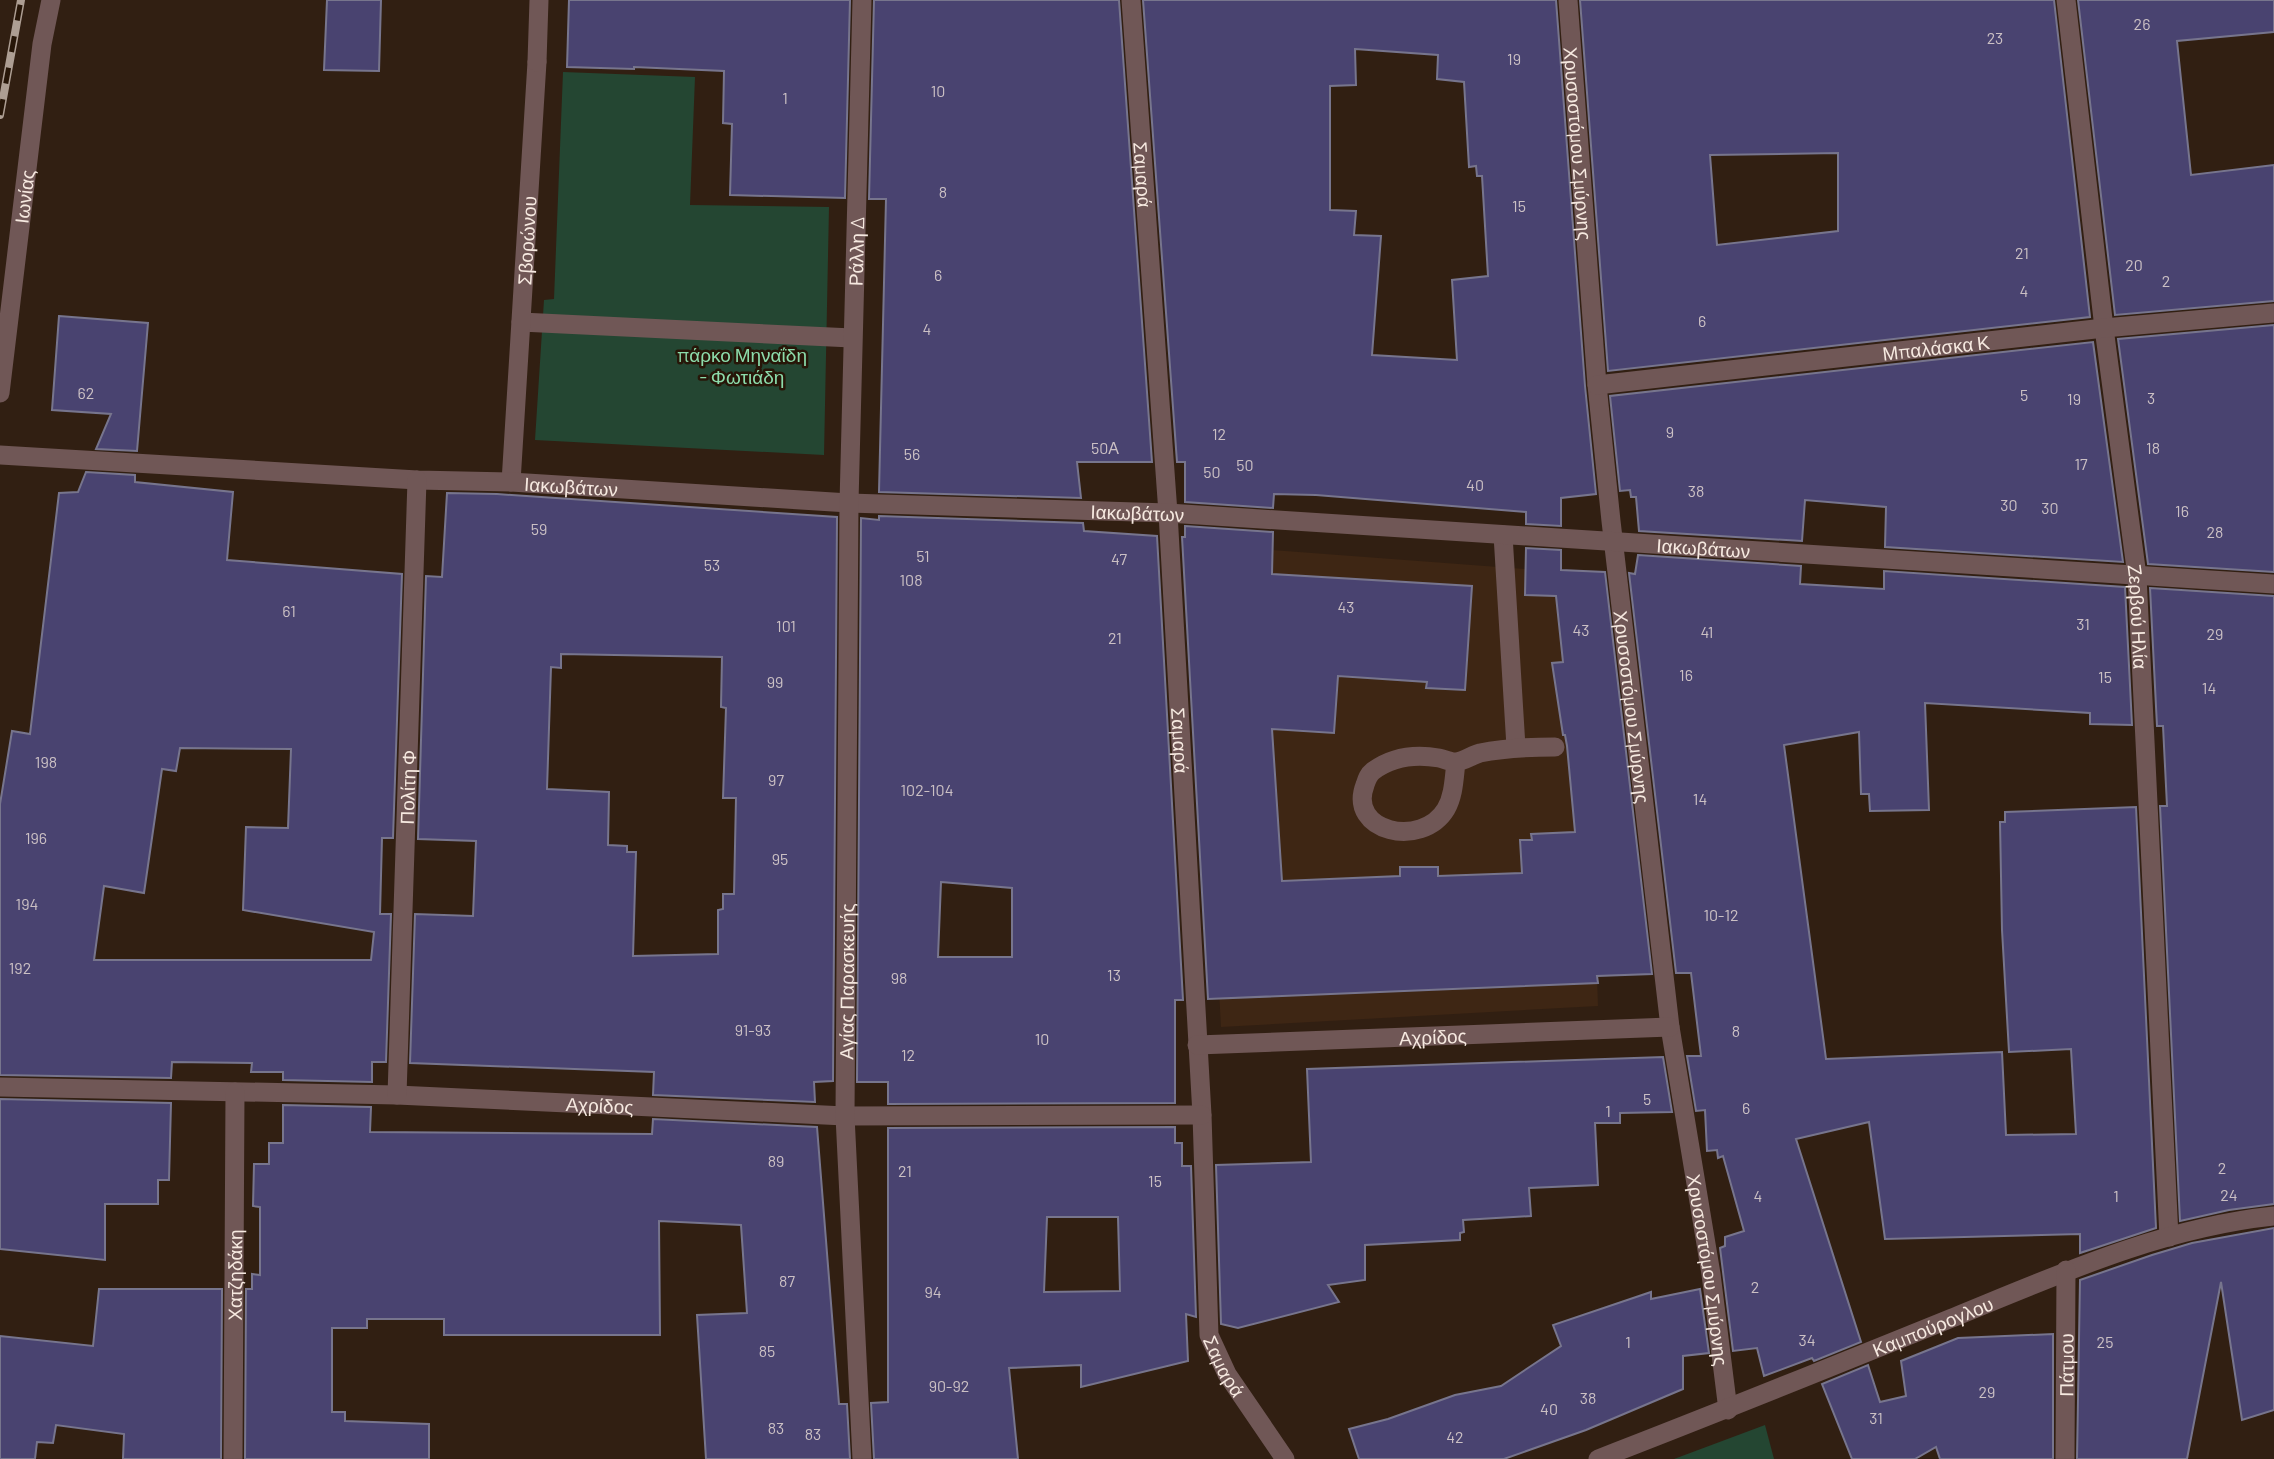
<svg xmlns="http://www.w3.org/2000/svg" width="2274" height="1459" font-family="Barlow,sans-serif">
	<rect width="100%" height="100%" fill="#311f12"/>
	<!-- built -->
	<path fill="#3e2614" d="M1272 550 1525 569 1596 572 1619 838 1635 975 1597 977 1598 1006 1221 1027 1207 767Z"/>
	<!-- green -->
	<g fill="#244632">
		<path d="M563 72 695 77 690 205 829 207 824 455 535 440 544 300 554 299Z"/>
		<path d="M1765 1425 1774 1459H1674Z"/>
	</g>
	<!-- building -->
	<g fill="#494370" stroke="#77758d" stroke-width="2" fill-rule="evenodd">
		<path d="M327 0H381L379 71 324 70Z"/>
		<path d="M569 0H850L845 198 730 195 732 124 723 123 724 71 634 67V69L567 67Z"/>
		<path d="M874 0H1119L1152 462H1077L1081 498 879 492 886 199H869Z"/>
		<path d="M1143 0H1556L1585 386 1596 494 1561 498V526L1526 524V512L1316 495 1274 494 1273 508 1185 502V462H1177ZM1355 49 1438 55 1437 79 1464 82 1469 167 1476 166 1477 176H1482L1488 276 1452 280 1457 360 1372 355 1381 236 1354 235 1356 211 1330 210V86L1356 85Z"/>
		<path d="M1580 0H2054L2090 317 1608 371ZM1838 153V231L1717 245 1710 155Z"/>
		<path d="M2078 0H2274V32L2177 41 2191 175 2274 165V301L2115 315Z"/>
		<path d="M59 316 148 323 137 451 96 449 111 414 52 410Z"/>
		<path d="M2274 325V572L2148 564 2118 339Z"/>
		<path d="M2093 342 2123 562 1885 547 1886 507 1805 500 1802 541 1639 531 1636 497H1631L1630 490 1620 491 1610 396Z"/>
		<path d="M86 472 135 475V482L233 492 227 560 402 574 393 838H382L380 914H391L386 1062H372V1082L283 1080V1072H251L252 1063 172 1062 171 1078 0 1075V804L12 731 30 734 59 493 78 492ZM180 748 291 749 288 828 246 827 243 910 374 932 371 960H94L104 886 144 893 162 769 176 771Z"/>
		<path d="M447 493 497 494 837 517 833 1081 814 1082 815 1102 653 1095 654 1072 410 1063 415 914 473 916 476 841 418 839 426 576 442 577ZM561 654 722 657 721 707 726 708 723 798H736L734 894H723V909L718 910V954L633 956 636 852H627V846L608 845 609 792 547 789 551 667 561 668Z"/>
		<path d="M879 516 1083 523 1084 531 1157 536 1183 1000H1175V1103L888 1104V1082H857L861 518 879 520ZM941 882 1012 888V957H938Z"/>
		<path d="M1185 526 1273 532 1272 574 1472 586 1465 690 1426 688 1427 682 1338 676 1334 733 1272 729 1282 881 1400 876V867H1438V876L1522 873 1520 840H1532L1531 834 1575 832 1567 746 1565 735H1563L1552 663 1563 662 1556 596 1525 595 1526 548 1561 550V570L1605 572 1652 974 1597 976 1598 983 1208 999 1182 537H1185Z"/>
		<path d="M1638 555 1801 566 1800 584 1884 589V571L2125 587 2132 725 2090 724V713L1925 703 1929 810 1870 811 1869 794H1861L1859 732 1784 745 1826 1059 2002 1052 2006 1135 2076 1134 2071 1049 2009 1052 2002 930 2000 822H2005V812L2136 807 2156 1228 2080 1253V1234L1885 1239 1869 1122 1796 1139 1861 1342 1814 1361 1812 1358 1764 1376 1757 1348 1733 1351 1720 1248 1725 1246V1237L1744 1231 1723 1156 1718 1158 1717 1150 1707 1151 1705 1110 1696 1111 1687 1056H1701L1691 973H1676L1629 573 1635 574Z"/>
		<path d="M2150 588 2274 596V1204L2229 1210 2180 1221 2160 806H2167L2163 726H2157Z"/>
		<path d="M1663 1057 1672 1112 1620 1113V1123H1595L1598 1185 1529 1188 1531 1216 1463 1220 1464 1232 1460 1233V1240L1365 1245V1280L1328 1285 1339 1302 1238 1328 1221 1324 1216 1165 1311 1162 1307 1069Z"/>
		<path d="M0 1099 171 1103 169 1180H158V1204H105V1260L0 1249Z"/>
		<path d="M283 1105 371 1107 370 1132 652 1134 653 1119 817 1127 839 1404H847L850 1459H706L697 1315 747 1313 741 1225 659 1221 660 1335H444V1319H367V1328H332V1412H345V1421L429 1424V1459H245L246 1289H252V1274L260 1275V1207L253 1206 254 1164H269V1143H283Z"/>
		<path d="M1175 1127V1143H1182V1166H1191L1196 1317 1186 1314 1188 1361 1081 1387V1365L1009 1368 1018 1459H874L871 1403 888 1402V1128ZM1047 1217H1118L1120 1291 1044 1292Z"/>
		<path d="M2274 1228V1410L2242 1420 2221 1282 2187 1459H2077L2080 1280 2152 1255 2192 1243Z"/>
		<path d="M99 1289H222L221 1459H123L124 1434 56 1425 53 1443 37 1442 35 1459H0V1336L93 1346Z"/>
		<path d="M1700 1289 1709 1353 1683 1356V1389L1586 1430 1504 1459H1359L1349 1429 1388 1419 1455 1395 1501 1386 1561 1346 1553 1325 1651 1292V1299Z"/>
		<path d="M2053 1334V1459H1940L1936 1447 1915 1459H1852L1822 1384 1868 1365 1880 1402 1906 1396 1901 1361 1958 1338Z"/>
	</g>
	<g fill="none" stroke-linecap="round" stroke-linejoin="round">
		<!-- service -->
		<g stroke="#705756" stroke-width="19">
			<path d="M1503 535 1516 747"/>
			<path d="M1456 762C1454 778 1454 795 1446 809 1422 849 1347 832 1365 785 1367 779 1368 775 1373 771 1392 757 1416 754 1439 758 1444 759 1450 762 1455 762 1463 762 1472 755 1480 753 1505 748 1529 747 1555 747"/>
		</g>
		<!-- pedestrian -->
		<g stroke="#705756" stroke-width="19">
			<path d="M521 322 852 338"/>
			<path id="s1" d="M511 482 537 62"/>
		</g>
		<!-- minor -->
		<g stroke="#705756" stroke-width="19">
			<path id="s2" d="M1131 0 1168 513 1202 1115 1209 1335 1227 1374 1285 1459"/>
			<path id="s3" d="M1568 0 1597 385 1611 521 1670 1027 1711 1274 1728 1410"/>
			<path id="s4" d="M2066 0 2104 328 2137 576 2169 1237"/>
			<path d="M537 62 539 0"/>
			<path id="s5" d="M1597 385 2104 328 2274 313"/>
			<path id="s6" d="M0 455 417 480 511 482 849 503 1168 513 2274 584"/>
			<path id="s7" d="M1197 1045 1670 1027"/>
			<path id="s8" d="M0 1087 397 1095 845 1116 1202 1115"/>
			<path id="s9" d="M397 1095 417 480"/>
			<path id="s10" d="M233 1459 235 1092"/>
			<path id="s11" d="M862 1459 845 1116 849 503 862 0"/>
			<path id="s12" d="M1598 1459C1715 1414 1831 1367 1947 1320 2053 1277 2159 1228 2274 1216"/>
			<path id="s13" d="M2065 1459 2066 1270"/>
		</g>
		<!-- tertiary -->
		<path stroke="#705756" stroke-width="19" id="s14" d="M0 393 42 44 51 0"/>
		<defs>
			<path id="rail" d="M0 115 21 0"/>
		</defs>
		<!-- rail casing -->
		<use href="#rail" stroke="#ad9e93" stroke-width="8"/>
		<!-- rail -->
		<use href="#rail" stroke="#271608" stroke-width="5" stroke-dasharray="16" stroke-linecap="butt"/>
	</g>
	<g text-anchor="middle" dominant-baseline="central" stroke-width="5" stroke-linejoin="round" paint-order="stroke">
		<!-- number labels -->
		<g font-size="16" fill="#cbc0c4">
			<text x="2142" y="23">26</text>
			<text x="1995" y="37">23</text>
			<text x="1514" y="58">19</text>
			<text x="938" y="90">10</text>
			<text x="785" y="97">1</text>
			<text x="943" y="191">8</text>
			<text x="1519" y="205">15</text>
			<text x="2022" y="252">21</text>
			<text x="2134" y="264">20</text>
			<text x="938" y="274">6</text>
			<text x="2166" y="280">2</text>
			<text x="2024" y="290">4</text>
			<text x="1702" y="320">6</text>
			<text x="927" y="328">4</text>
			<text x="86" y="392">62</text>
			<text x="2024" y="394">5</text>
			<text x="2151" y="397">3</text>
			<text x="2074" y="398">19</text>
			<text x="1670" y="431">9</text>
			<text x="1219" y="433">12</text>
			<text x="1105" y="447">50Α</text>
			<text x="2153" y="447">18</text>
			<text x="912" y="453">56</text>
			<text x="2081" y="463">17</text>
			<text x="1245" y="464">50</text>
			<text x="1212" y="471">50</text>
			<text x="1475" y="484">40</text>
			<text x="1696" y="490">38</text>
			<text x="2009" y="504">30</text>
			<text x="2050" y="507">30</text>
			<text x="2182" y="510">16</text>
			<text x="539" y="528">59</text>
			<text x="2215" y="531">28</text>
			<text x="923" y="555">51</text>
			<text x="1119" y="558">47</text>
			<text x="712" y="564">53</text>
			<text x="911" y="579">108</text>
			<text x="1346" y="606">43</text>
			<text x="289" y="610">61</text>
			<text x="2083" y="623">31</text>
			<text x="786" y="625">101</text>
			<text x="1581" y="629">43</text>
			<text x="1707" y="631">41</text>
			<text x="2215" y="633">29</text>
			<text x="1115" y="637">21</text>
			<text x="1686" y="674">16</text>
			<text x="2105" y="676">15</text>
			<text x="775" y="681">99</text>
			<text x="2209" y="687">14</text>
			<text x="46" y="761">198</text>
			<text x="776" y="779">97</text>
			<text x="927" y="789">102-104</text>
			<text x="1700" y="798">14</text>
			<text x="36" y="837">196</text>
			<text x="780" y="858">95</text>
			<text x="27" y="903">194</text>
			<text x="1721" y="914">10-12</text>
			<text x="20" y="967">192</text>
			<text x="1114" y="974">13</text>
			<text x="899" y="977">98</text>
			<text x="753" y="1029">91-93</text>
			<text x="1736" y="1030">8</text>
			<text x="1042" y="1038">10</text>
			<text x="908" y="1054">12</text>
			<text x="1647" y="1098">5</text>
			<text x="1746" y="1107">6</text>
			<text x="1608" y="1110">1</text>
			<text x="776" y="1160">89</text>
			<text x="2222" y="1167">2</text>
			<text x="905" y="1170">21</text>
			<text x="1155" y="1180">15</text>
			<text x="2229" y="1194">24</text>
			<text x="1758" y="1195">4</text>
			<text x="2116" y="1195">1</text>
			<text x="787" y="1280">87</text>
			<text x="1755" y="1286">2</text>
			<text x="933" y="1291">94</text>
			<text x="1807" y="1339">34</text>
			<text x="1628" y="1341">1</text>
			<text x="2105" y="1341">25</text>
			<text x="767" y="1350">85</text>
			<text x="949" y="1385">90-92</text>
			<text x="1987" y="1391">29</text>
			<text x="1588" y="1397">38</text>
			<text x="1549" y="1408">40</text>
			<text x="1876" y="1417">31</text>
			<text x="776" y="1427">83</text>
			<text x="813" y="1433">83</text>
			<text x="1455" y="1436">42</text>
		</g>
		<!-- street labels -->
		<g font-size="19" fill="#f6e9e0" stroke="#271608">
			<text stroke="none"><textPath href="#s3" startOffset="144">Χρυσοστόμου Σμύρνης</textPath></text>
			<text stroke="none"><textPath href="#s2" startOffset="175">Σαμαρά</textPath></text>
			<text stroke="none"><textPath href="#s14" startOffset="198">Ιωνίας</textPath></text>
			<text stroke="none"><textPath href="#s1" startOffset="242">Σβορώνου</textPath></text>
			<text stroke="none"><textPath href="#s11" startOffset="1208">Ράλλη Δ</textPath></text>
			<text stroke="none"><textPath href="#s5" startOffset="341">Μπαλάσκα Κ</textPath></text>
			<text stroke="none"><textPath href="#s6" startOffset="572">Ιακωβάτων</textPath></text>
			<text stroke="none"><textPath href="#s6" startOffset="1139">Ιακωβάτων</textPath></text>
			<text stroke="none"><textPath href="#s6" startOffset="1706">Ιακωβάτων</textPath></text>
			<text stroke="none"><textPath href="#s4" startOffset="621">Ζερβού Ηλία</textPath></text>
			<text stroke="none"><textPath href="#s3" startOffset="710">Χρυσοστόμου Σμύρνης</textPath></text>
			<text stroke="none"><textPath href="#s2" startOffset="742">Σαμαρά</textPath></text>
			<text stroke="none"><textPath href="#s9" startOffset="308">Πολίτη Φ</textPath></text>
			<text stroke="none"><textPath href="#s11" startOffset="478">Αγίας Παρασκευής</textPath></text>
			<text stroke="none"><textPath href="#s7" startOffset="236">Αχρίδος</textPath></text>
			<text stroke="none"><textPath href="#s8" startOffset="600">Αχρίδος</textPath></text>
			<text stroke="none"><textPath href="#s3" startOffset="1278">Χρυσοστόμου Σμύρνης</textPath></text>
			<text stroke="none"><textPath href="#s10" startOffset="184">Χατζηδάκη</textPath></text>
			<text stroke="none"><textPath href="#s12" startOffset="360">Καμπούρογλου</textPath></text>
			<text stroke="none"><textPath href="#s2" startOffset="1372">Σαμαρά</textPath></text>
			<text stroke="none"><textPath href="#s13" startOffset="94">Πάτμου</textPath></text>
		</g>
		<!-- park labels -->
		<g font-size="19" fill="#8cdcab" stroke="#271608">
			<text x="742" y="354">πάρκο Μηναΐδη<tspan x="742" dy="22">- Φωτιάδη</tspan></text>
		</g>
	</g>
</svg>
